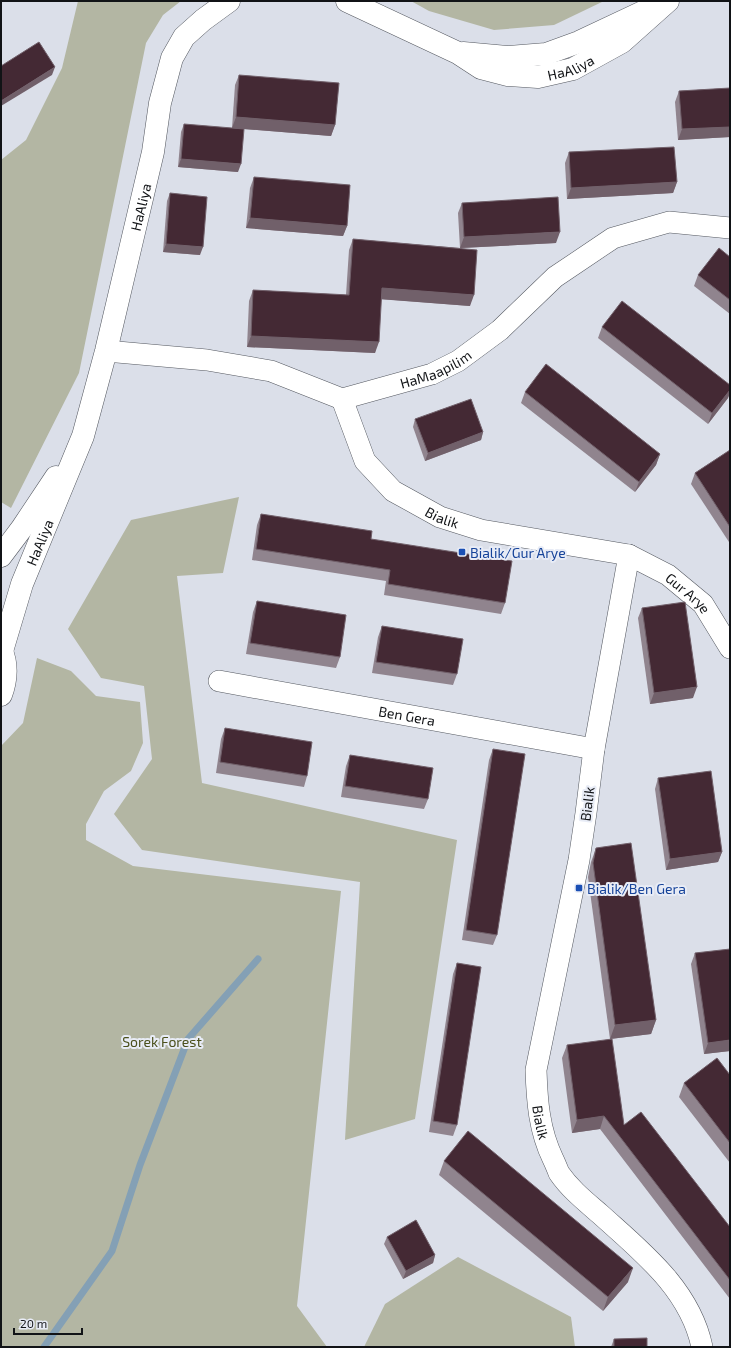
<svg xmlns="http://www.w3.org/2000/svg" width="731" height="1348" font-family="'Exo 2',sans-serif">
	<rect width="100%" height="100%" fill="#dbdfe9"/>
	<!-- green -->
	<g fill="#b3b6a3">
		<path d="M78 1H181L163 15 146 43 79 373 11 508 1 502V160L26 140 62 68Z"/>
		<path d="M411 1H604L554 25 494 30 429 11Z"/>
		<path d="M239 497 223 573 177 576 202 783 457 840 415 1119 345 1140 360 882 142 850 114 814 152 759 144 686 101 678 68 629 131 520Z"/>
		<path d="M37 658 71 671 96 696 140 702 143 743 131 771 104 791 86 824V840L133 866 341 891 297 1306 327 1347H1V746L23 723Z"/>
		<path d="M458 1257 571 1317 575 1347H364L385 1304Z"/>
	</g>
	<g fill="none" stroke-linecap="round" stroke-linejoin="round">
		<!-- stream -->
		<path stroke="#84a0b5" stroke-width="7" d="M44 1347 112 1251 140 1165 188 1039 258 959"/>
		<defs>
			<g id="street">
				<path id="s1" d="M106 351 207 360 271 371 342 399 432 374 458 361 500 330 555 277 613 238 669 222 730 228"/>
				<path id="s2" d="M342 399 365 461 393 491 440 517 481 530 629 555 668 575 703 604 730 648"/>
				<path id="s3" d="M629 555 594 749 586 813 579 860 536 1070C537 1101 539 1130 553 1159 555 1163 557 1168 559 1173 570 1189 585 1201 600 1214 641 1251 690 1289 702 1347"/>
				<path id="s4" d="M219 681 594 749"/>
			</g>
			<g id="secondary">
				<path id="s5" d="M347 1 458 53 481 68 508 75 538 77 573 69 622 42 668 1"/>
				<path d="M463 53 507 57 546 54 579 42 647 10"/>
				<path d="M1 556 22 528 56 477"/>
				<path d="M1 649C8 665 7 679 1 695"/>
				<path id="s6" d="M2 651 22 584 83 436 106 351 153 152 160 103 172 58 184 37 203 20 229 1"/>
			</g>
		</defs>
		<!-- street casing -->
		<use href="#street" stroke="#545860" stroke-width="22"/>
		<!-- secondary casing -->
		<use href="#secondary" stroke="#545860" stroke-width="23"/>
		<!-- street -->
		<use href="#street" stroke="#fff" stroke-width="21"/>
		<!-- secondary -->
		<use href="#secondary" stroke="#fff" stroke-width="22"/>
	</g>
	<!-- wall -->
	<g fill="#90848e">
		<path d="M239 75 335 125 331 136 232 128 235 85Z"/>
		<path d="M730 88V137L678 140 675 102 679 91Z"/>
		<path d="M184 124 238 172 178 167 181 132Z"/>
		<path d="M569 152 677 182 673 193 567 199 565 163Z"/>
		<path d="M254 177 347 226 343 236 246 228 250 188Z"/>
		<path d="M170 193 200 255 163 252 167 201Z"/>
		<path d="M462 203 556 243 462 248 470 306 381 299 375 353 247 347 249 301 253 290 346 295 349 250 353 239 460 248 458 213Z"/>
		<path d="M730 257V314L694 286 698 275Z"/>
		<path d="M602 327 730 385V393L728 398 708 424 598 338Z"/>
		<path d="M525 392 660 454 656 465 635 492 521 403Z"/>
		<path d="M415 419 483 432 481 440 425 461 413 427Z"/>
		<path d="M730 450V541L729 542 691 484 695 473Z"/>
		<path d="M261 514 371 539 505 603 501 614 384 595 386 581 252 560 257 525Z"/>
		<path d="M257 601 340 657 336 668 246 654 253 612Z"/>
		<path d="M642 608 693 698 650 704 638 618Z"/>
		<path d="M382 626 457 674 453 685 372 673 378 637Z"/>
		<path d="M225 728 307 776 304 787 216 773 221 739Z"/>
		<path d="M493 749 497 935 493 945 462 940 489 760Z"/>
		<path d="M350 755 428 799 424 809 341 797 346 766Z"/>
		<path d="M658 778 722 852 718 862 666 870 655 789Z"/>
		<path d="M596 848 656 1020 651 1034 610 1039 588 877 591 862Z"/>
		<path d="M695 953 730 1051 704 1054 691 964Z"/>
		<path d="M457 963V1125L453 1136 429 1132 453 974Z"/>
		<path d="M567 1045 624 1125 730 1227V1299L600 1129 572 1133 562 1058Z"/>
		<path d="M730 1075V1163L679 1097 684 1083Z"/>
		<path d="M444 1161 628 1282 603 1311 439 1175Z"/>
		<path d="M387 1237 435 1255 433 1263 403 1279 384 1244Z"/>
		<path d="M614 1339 647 1347H611Z"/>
	</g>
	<!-- shaded-wall -->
	<g fill="#71606a">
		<path d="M55 67 52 75 1 106V101Z"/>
		<path d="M236 117 335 125 331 136 232 128Z"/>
		<path d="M730 127V137L678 140 682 129Z"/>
		<path d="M181 159 241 164 238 172 178 167Z"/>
		<path d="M677 182 673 193 567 199 571 188Z"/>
		<path d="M250 218 347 226 343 236 246 228Z"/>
		<path d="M560 232 556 243 460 248 464 237Z"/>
		<path d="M166 244 203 247 200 255 163 252Z"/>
		<path d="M382 288 474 295 470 306 378 299Z"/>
		<path d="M251 336 379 342 375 353 247 347Z"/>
		<path d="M730 390V393L728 398 708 424 712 413Z"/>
		<path d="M483 432 481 440 425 461 428 453Z"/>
		<path d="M660 454 656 465 635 492 639 482Z"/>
		<path d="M697 687 693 698 650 704 654 693Z"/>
		<path d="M722 852 718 862 666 870 670 859Z"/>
		<path d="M656 1020 651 1034 610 1039 615 1025Z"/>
		<path d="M730 1040V1051L704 1054 708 1043Z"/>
		<path d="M604 1116 600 1129 572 1133 577 1120Z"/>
		<path d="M435 1255 433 1263 403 1279 406 1271Z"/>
		<path d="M633 1268 628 1282 603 1311 608 1297Z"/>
	</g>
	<!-- building -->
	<g fill="#442934" stroke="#71606a">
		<path d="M39 42 55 67 1 101V66Z"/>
		<path d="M239 75 339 83 335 125 236 117Z"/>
		<path d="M730 88V127L682 129 679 91Z"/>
		<path d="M184 124 244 129 241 164 181 159Z"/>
		<path d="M674 147 677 182 571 188 569 152Z"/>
		<path d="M254 177 350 185 347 226 250 218Z"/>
		<path d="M170 193 207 197 203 247 166 244Z"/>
		<path d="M558 197 560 232 464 237 462 203Z"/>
		<path d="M353 239 477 250 474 295 382 288 379 342 251 336 253 290 349 295Z"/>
		<path d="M719 248 730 257V300L698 275Z"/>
		<path d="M622 301 730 385V390L712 413 602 327Z"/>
		<path d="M546 364 660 454 639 482 525 392Z"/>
		<path d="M471 399 483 432 428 453 415 419Z"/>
		<path d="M730 450V527L695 473Z"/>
		<path d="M261 514 372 531 371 539 512 561 505 603 388 584 390 570 256 549Z"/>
		<path d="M257 601 346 615 340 657 250 643Z"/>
		<path d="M685 602 697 687 654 693 642 608Z"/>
		<path d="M382 626 463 639 457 674 376 662Z"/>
		<path d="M225 728 312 742 307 776 220 762Z"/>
		<path d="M493 749 525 754 497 935 466 930Z"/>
		<path d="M350 755 433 768 428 799 345 786Z"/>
		<path d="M711 771 722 852 670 859 658 778Z"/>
		<path d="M631 843 656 1020 615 1025 593 863 596 848Z"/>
		<path d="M730 949V1040L708 1043 695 953Z"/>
		<path d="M457 963 481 967 457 1125 433 1121Z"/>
		<path d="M612 1039 624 1125 641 1112 730 1227V1280L604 1116 577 1120 567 1045Z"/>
		<path d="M717 1058 730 1075V1143L684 1083Z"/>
		<path d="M468 1131 633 1268 608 1297 444 1161Z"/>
		<path d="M416 1220 435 1255 406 1271 387 1237Z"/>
		<path d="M647 1338V1347H614V1339Z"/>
	</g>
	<!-- markers -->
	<g fill="#1a4fb4" stroke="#e8ecf6" stroke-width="1.5">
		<rect x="458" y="548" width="8" height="8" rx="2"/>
		<rect x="575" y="884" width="8" height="8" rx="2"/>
	</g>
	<g text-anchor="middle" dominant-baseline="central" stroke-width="4" stroke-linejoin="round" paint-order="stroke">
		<!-- street labels -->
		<g font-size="14" fill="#111316" stroke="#e8ecf6">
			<text stroke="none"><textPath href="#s5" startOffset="242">HaAliya</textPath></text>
			<text stroke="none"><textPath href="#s6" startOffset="466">HaAliya</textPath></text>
			<text stroke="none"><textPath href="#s1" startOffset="341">HaMaapilim</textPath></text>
			<text stroke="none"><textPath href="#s2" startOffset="163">Bialik</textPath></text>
			<text stroke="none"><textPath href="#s6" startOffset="115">HaAliya</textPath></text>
			<text stroke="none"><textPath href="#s2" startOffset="425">Gur Arye</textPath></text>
			<text stroke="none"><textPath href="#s4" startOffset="191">Ben Gera</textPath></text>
			<text transform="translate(587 804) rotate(-83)">Bialik</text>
			<text stroke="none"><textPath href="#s3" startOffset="576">Bialik</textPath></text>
		</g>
		<!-- transit labels -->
		<g font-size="14" fill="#164399" stroke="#e8ecf6" text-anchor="start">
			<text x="470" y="552">Bialik/Gur Arye</text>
			<text x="587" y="888">Bialik/Ben Gera</text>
		</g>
		<!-- park labels -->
		<g font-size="14" fill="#4b501c" stroke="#e8ecf6">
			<text x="162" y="1041">Sorek Forest</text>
		</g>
	</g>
	<!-- border -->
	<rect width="731" height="1348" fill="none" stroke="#111316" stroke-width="4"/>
	<!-- scale -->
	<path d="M14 1328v6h68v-6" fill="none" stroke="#111316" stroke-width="2"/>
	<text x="20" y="1328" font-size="12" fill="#111316" stroke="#e8ecf6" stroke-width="3" paint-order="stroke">20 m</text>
</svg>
